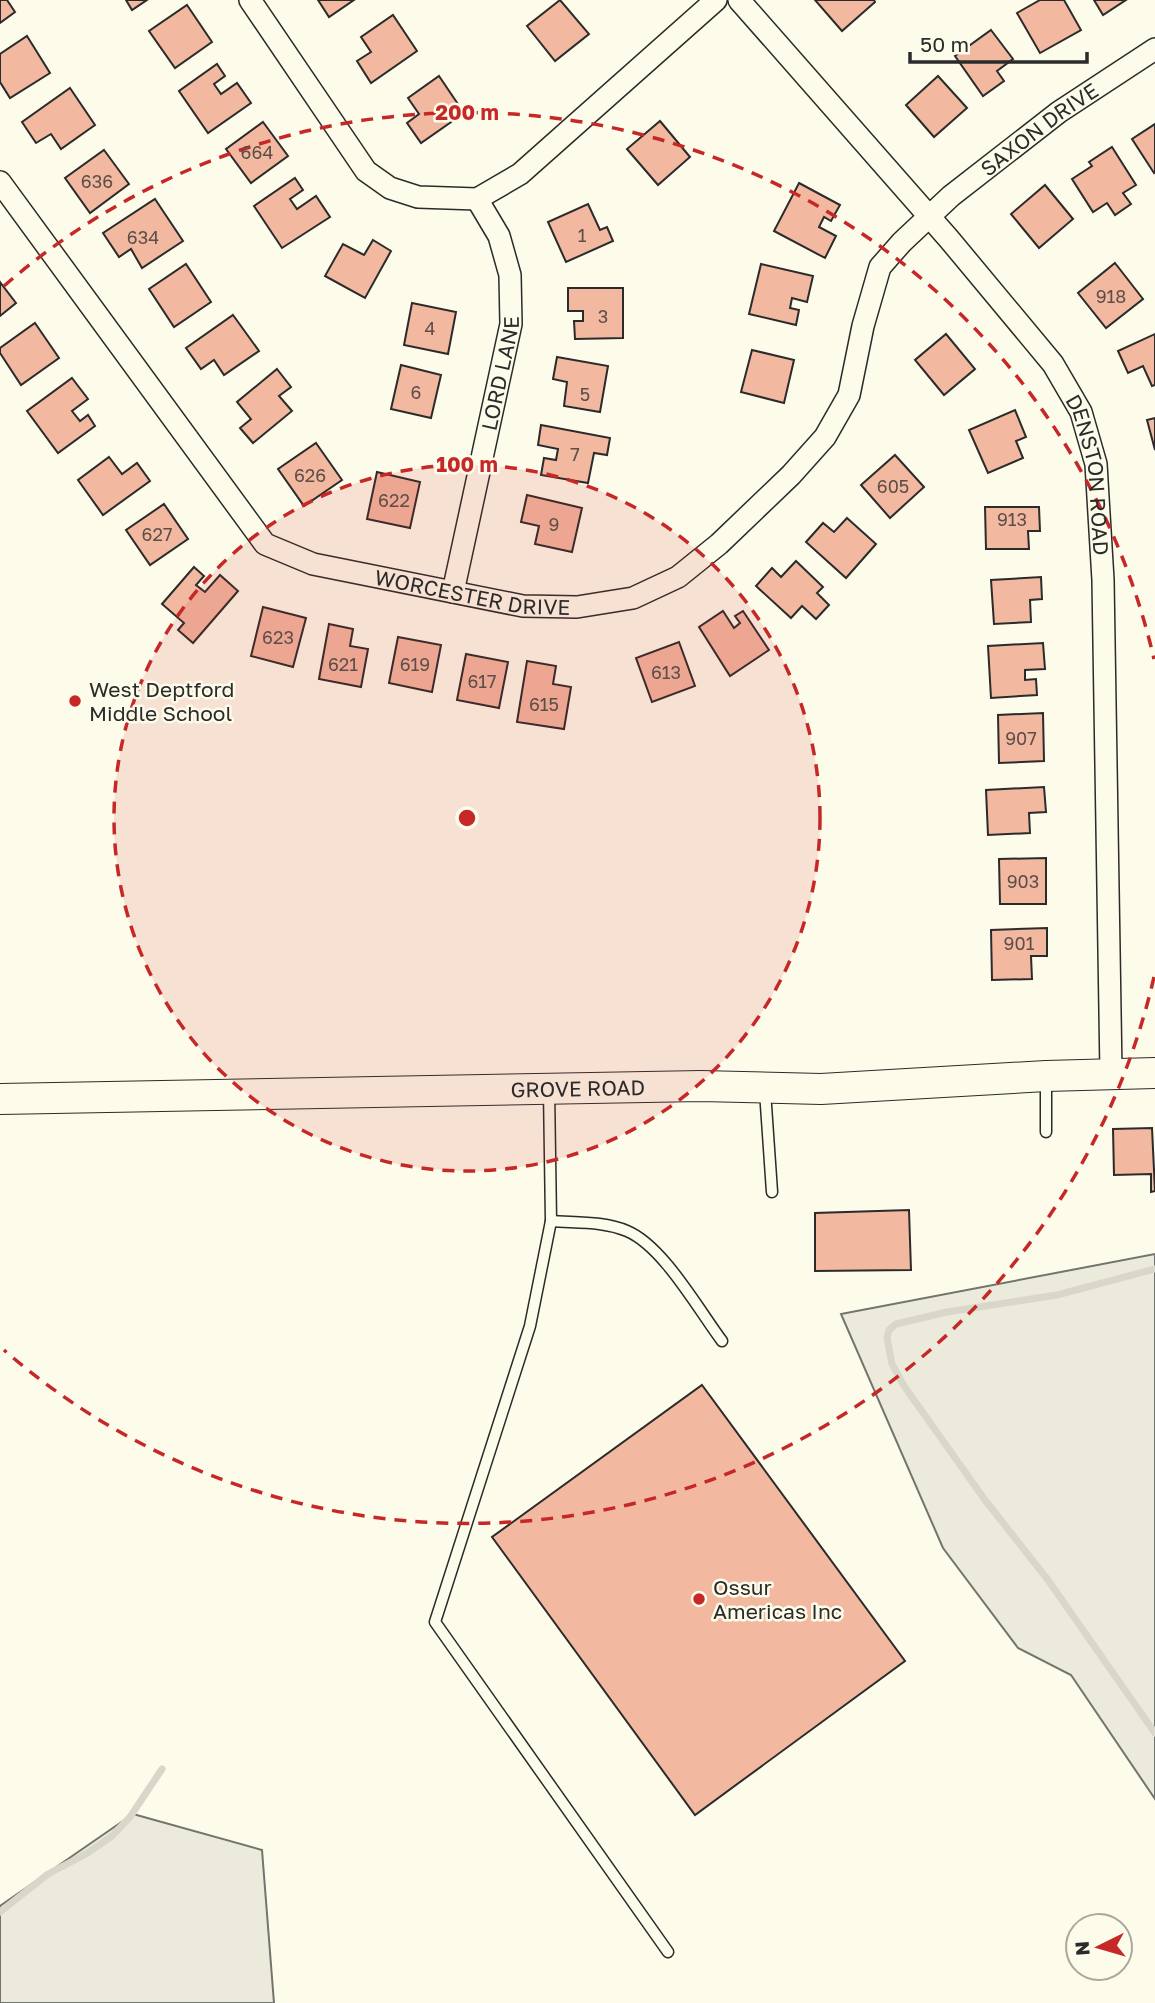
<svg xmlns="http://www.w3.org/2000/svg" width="1155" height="2003" font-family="'Golos Text',sans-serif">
	<rect width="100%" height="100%" fill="#fdfbea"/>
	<!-- green -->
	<g fill="#ecebdb" stroke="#74746e" stroke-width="2">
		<path d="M1155 1254V1799L1071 1675 1018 1648 943 1548 841 1314Z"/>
		<path d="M133 1814 262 1850 274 2003H0V1906Z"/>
	</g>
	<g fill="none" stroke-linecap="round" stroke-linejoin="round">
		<!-- stream -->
		<g stroke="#d8d7c9" stroke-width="7">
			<path d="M1155 1269 1057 1295 947 1312 896 1324 889 1330 887 1338 892 1364 904 1386 985 1500 1048 1580 1155 1733"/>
			<path d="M0 1912 48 1874 86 1854 112 1836 130 1817 162 1769"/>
		</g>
	</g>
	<!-- building -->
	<g fill="#f2b8a0" stroke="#2b2b2b" stroke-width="2">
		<path d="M0 0H7L15 12 0 23Z"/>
		<path d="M126 0H147L132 10Z"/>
		<path d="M318 0H354L329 17Z"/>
		<path d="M560 0 589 34 555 61 527 26Z"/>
		<path d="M815 0H874L875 2 842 31Z"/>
		<path d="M1040 0H1064L1081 30 1040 53 1017 13Z"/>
		<path d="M1094 0H1126L1103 15Z"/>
		<path d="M187 5 212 42 175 68 149 31Z"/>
		<path d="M393 15 417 51 371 83 357 61 371 52 361 37Z"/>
		<path d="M991 30 1013 59 997 71 1004 81 983 96 955 56Z"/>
		<path d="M27 36 50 73 10 98 0 82V54Z"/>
		<path d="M217 64 225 76 214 84 221 94 237 83 251 103 208 133 179 91Z"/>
		<path d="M439 76 464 113 421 143 407 123 419 114 408 98Z"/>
		<path d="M938 76 967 108 934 137 906 105Z"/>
		<path d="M70 88 95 125 61 149 51 134 36 143 22 122Z"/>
		<path d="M660 121 690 157 658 185 627 149Z"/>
		<path d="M263 122 288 156 251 183 226 149Z"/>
		<path d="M1155 124V172L1154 173 1132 139Z"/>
		<path d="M1112 147 1136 185 1123 193 1131 204 1115 215 1107 203 1093 212 1072 179 1092 166 1089 162Z"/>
		<path d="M104 150 129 184 90 213 65 178Z"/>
		<path d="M295 178 303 190 290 199 297 209 316 196 330 217 282 248 254 206Z"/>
		<path d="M799 183 840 205 831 221 824 217 819 227 836 236 825 258 774 231Z"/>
		<path d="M1045 185 1073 219 1039 248 1011 214Z"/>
		<path d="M155 199 183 241 142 268 131 249 119 257 103 233Z"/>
		<path d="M588 204 600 230 607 227 613 241 566 262 548 222Z"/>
		<path d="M373 240 391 251 365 298 325 276 343 244 364 255Z"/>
		<path d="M1115 263 1143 299 1106 328 1078 293Z"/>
		<path d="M186 264 211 302 174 327 149 289Z"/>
		<path d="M761 264 813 276 807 302 792 298 790 308 799 310 796 325 749 314Z"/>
		<path d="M0 282 16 303 0 316Z"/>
		<path d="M568 288H623V338L575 339 574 321H583V311H568Z"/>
		<path d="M412 303 456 312 448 354 404 345Z"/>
		<path d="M233 315 259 351 224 375 214 360 201 369 186 348Z"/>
		<path d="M35 323 59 358 21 385 0 353V348Z"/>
		<path d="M946 334 975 369 944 395 915 360Z"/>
		<path d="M1155 334V385L1152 386 1143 366 1128 373 1118 351Z"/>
		<path d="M752 350 794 360 784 403 741 392Z"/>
		<path d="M557 357 608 366 600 412 564 406 567 382 553 379Z"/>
		<path d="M401 365 441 375 431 418 391 409Z"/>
		<path d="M277 369 291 387 279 396 292 411 253 443 240 428 251 419 237 402Z"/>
		<path d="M72 378 88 399 72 411 80 421 88 415 95 426 58 453 27 411Z"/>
		<path d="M1015 410 1026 437 1016 441 1023 458 988 473 969 430Z"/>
		<path d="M1155 418V450L1147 420Z"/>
		<path d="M541 425 610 438 607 455 594 453 588 483 541 475 544 458 556 460 558 449 538 445Z"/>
		<path d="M316 443 342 480 304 506 278 469Z"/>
		<path d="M895 455 924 487 890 518 861 485Z"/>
		<path d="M109 457 122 474 137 463 150 481 103 515 78 480Z"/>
		<path d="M377 472 420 482 410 528 367 519Z"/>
		<path d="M527 495 582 508 572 552 535 544 539 526 521 522Z"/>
		<path d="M164 504 188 539 150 565 126 530Z"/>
		<path d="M985 507H1039L1040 531H1028L1029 549H986Z"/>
		<path d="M847 518 876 544 846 578 806 542 823 523 834 532Z"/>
		<path d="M796 561 823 587 817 593 829 605 816 619 802 606 791 618 756 586 772 568 781 577Z"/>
		<path d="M194 567 204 576 196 585 205 592 220 575 238 591 193 643 178 630 184 623 162 604Z"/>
		<path d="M1041 577 1042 599 1030 600 1031 622 994 624 991 580Z"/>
		<path d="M263 607 306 618 293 667 251 656Z"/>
		<path d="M723 611 734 628 740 623 735 616 743 611 769 650 730 676 699 627Z"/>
		<path d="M329 624 353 629 350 646 368 649 361 687 319 679Z"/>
		<path d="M398 637 441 645 432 692 389 683Z"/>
		<path d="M679 642 695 686 652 702 636 658Z"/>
		<path d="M1043 643 1045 669 1025 670V680L1036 679 1037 695 991 698 988 646Z"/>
		<path d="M466 654 508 662 499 708 457 700Z"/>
		<path d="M527 661 556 666 553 684 571 687 564 729 517 722Z"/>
		<path d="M1043 713 1044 761 999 763 998 715Z"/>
		<path d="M1044 787 1046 812 1029 813 1030 833 988 835 986 790Z"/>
		<path d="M1046 858V904H1000L999 859Z"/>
		<path d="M1047 928V956H1031L1032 979 992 980 991 930Z"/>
		<path d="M1152 1128 1155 1191 1151 1192V1174L1114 1175 1113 1129Z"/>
		<path d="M909 1210 911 1270 815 1271V1213Z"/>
		<path d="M702 1385 905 1661 695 1815 492 1537Z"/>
	</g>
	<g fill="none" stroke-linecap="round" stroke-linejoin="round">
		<defs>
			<g id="service">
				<path d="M549 1090 551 1221 530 1326 435 1622 668 1952"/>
				<path d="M765 1091 772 1192"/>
				<path d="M1046 1132V1078"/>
				<path d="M551 1221C575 1223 604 1221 627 1231 663 1246 698 1309 722 1341"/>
			</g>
			<g id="minor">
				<path d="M250 0 366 171 390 188 418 197 477 199 520 174 716 0"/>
				<path id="s1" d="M739 0 949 239 1053 364 1081 412 1096 464 1103 580 1111 1073"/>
				<path id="s2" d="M0 182 265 544 313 564 523 606 577 607 633 598 678 577 719 544 791 475 825 437 849 395 863 326 880 267 902 242 951 196 1059 112 1155 49"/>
				<path id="s3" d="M453 592 511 324 510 275 499 236 477 199"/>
			</g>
			<g id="secondary">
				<path id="s4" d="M0 1099 701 1086 821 1089 1046 1076 1155 1073"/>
			</g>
		</defs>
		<!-- service casing -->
		<use href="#service" stroke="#2b2b2b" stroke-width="13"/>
		<!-- minor casing -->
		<use href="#minor" stroke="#2b2b2b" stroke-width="24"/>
		<!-- secondary casing -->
		<use href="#secondary" stroke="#2b2b2b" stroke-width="32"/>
		<!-- service -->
		<use href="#service" stroke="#fdfbea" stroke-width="10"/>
		<!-- minor -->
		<use href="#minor" stroke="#fdfbea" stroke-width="21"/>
		<!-- secondary -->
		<use href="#secondary" stroke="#fdfbea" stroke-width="30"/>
	</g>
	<!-- distance rings -->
	<circle cx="467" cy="818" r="353" fill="#c62828" fill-opacity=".12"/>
	<g fill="none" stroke="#c62828" stroke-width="3.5" stroke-dasharray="12 9">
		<circle cx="467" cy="818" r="353"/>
		<path d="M1154 977A705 705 0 0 1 4 1350M4 286A705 705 0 0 1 1154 659"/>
	</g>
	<!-- markers -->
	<g fill="#c62828" stroke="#fdfbea" stroke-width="2.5">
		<circle cx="75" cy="701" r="7"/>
		<circle cx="699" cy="1599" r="7"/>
	</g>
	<g text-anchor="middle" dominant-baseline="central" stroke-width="5" stroke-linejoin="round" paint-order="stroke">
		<!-- number labels -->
		<g font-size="18" fill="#5d4e48">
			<text x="257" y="152">664</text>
			<text x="97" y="181">636</text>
			<text x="582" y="235">1</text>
			<text x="143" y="237">634</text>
			<text x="1111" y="296">918</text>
			<text x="603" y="316">3</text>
			<text x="430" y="328">4</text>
			<text x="416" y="392">6</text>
			<text x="585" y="394">5</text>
			<text x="575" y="454">7</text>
			<text x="310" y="475">626</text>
			<text x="893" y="486">605</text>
			<text x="394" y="500">622</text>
			<text x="1012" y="519">913</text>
			<text x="554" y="524">9</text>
			<text x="157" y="534">627</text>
			<text x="278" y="637">623</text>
			<text x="343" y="664">621</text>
			<text x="415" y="664">619</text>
			<text x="666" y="672">613</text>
			<text x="482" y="681">617</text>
			<text x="544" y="704">615</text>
			<text x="1021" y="738">907</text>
			<text x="1023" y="881">903</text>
			<text x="1019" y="943">901</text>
		</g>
		<!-- street labels -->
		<g font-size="21" fill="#2b2b2b" stroke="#fdfbea">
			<text stroke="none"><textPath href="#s2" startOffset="1470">SAXON DRIVE</textPath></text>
			<text stroke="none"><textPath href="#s3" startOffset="224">LORD LANE</textPath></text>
			<text stroke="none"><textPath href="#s1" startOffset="600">DENSTON ROAD</textPath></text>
			<text stroke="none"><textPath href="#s2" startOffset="663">WORCESTER DRIVE</textPath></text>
			<text stroke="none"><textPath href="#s4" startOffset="578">GROVE ROAD</textPath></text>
		</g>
		<!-- poi labels -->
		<g font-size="21" fill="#2b2b2b" stroke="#fdfbea" text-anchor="start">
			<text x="89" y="689">West Deptford<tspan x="89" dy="24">Middle School</tspan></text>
			<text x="713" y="1587">Ossur<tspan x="713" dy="24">Americas Inc</tspan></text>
		</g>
	</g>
	<circle cx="467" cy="818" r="10" fill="#c62828" stroke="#fdfbea" stroke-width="3.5"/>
	<g font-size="21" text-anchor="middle" font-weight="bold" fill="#c62828" stroke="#fdfbea" stroke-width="5" stroke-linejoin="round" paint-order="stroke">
		<text x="467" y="120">200 m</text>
		<text x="467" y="472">100 m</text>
	</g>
	<!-- north arrow -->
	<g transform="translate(1099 1947) rotate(265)"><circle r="33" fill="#fdfbea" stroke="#a9a89e" stroke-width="2"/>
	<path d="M0-5L12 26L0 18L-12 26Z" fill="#c62828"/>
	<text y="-10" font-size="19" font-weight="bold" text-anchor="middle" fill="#2b2b2b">N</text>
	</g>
	<!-- scale -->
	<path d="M910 52v10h177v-10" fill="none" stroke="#2b2b2b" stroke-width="3.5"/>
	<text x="920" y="52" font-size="21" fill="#2b2b2b" stroke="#fdfbea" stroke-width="5" paint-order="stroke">50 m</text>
</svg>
